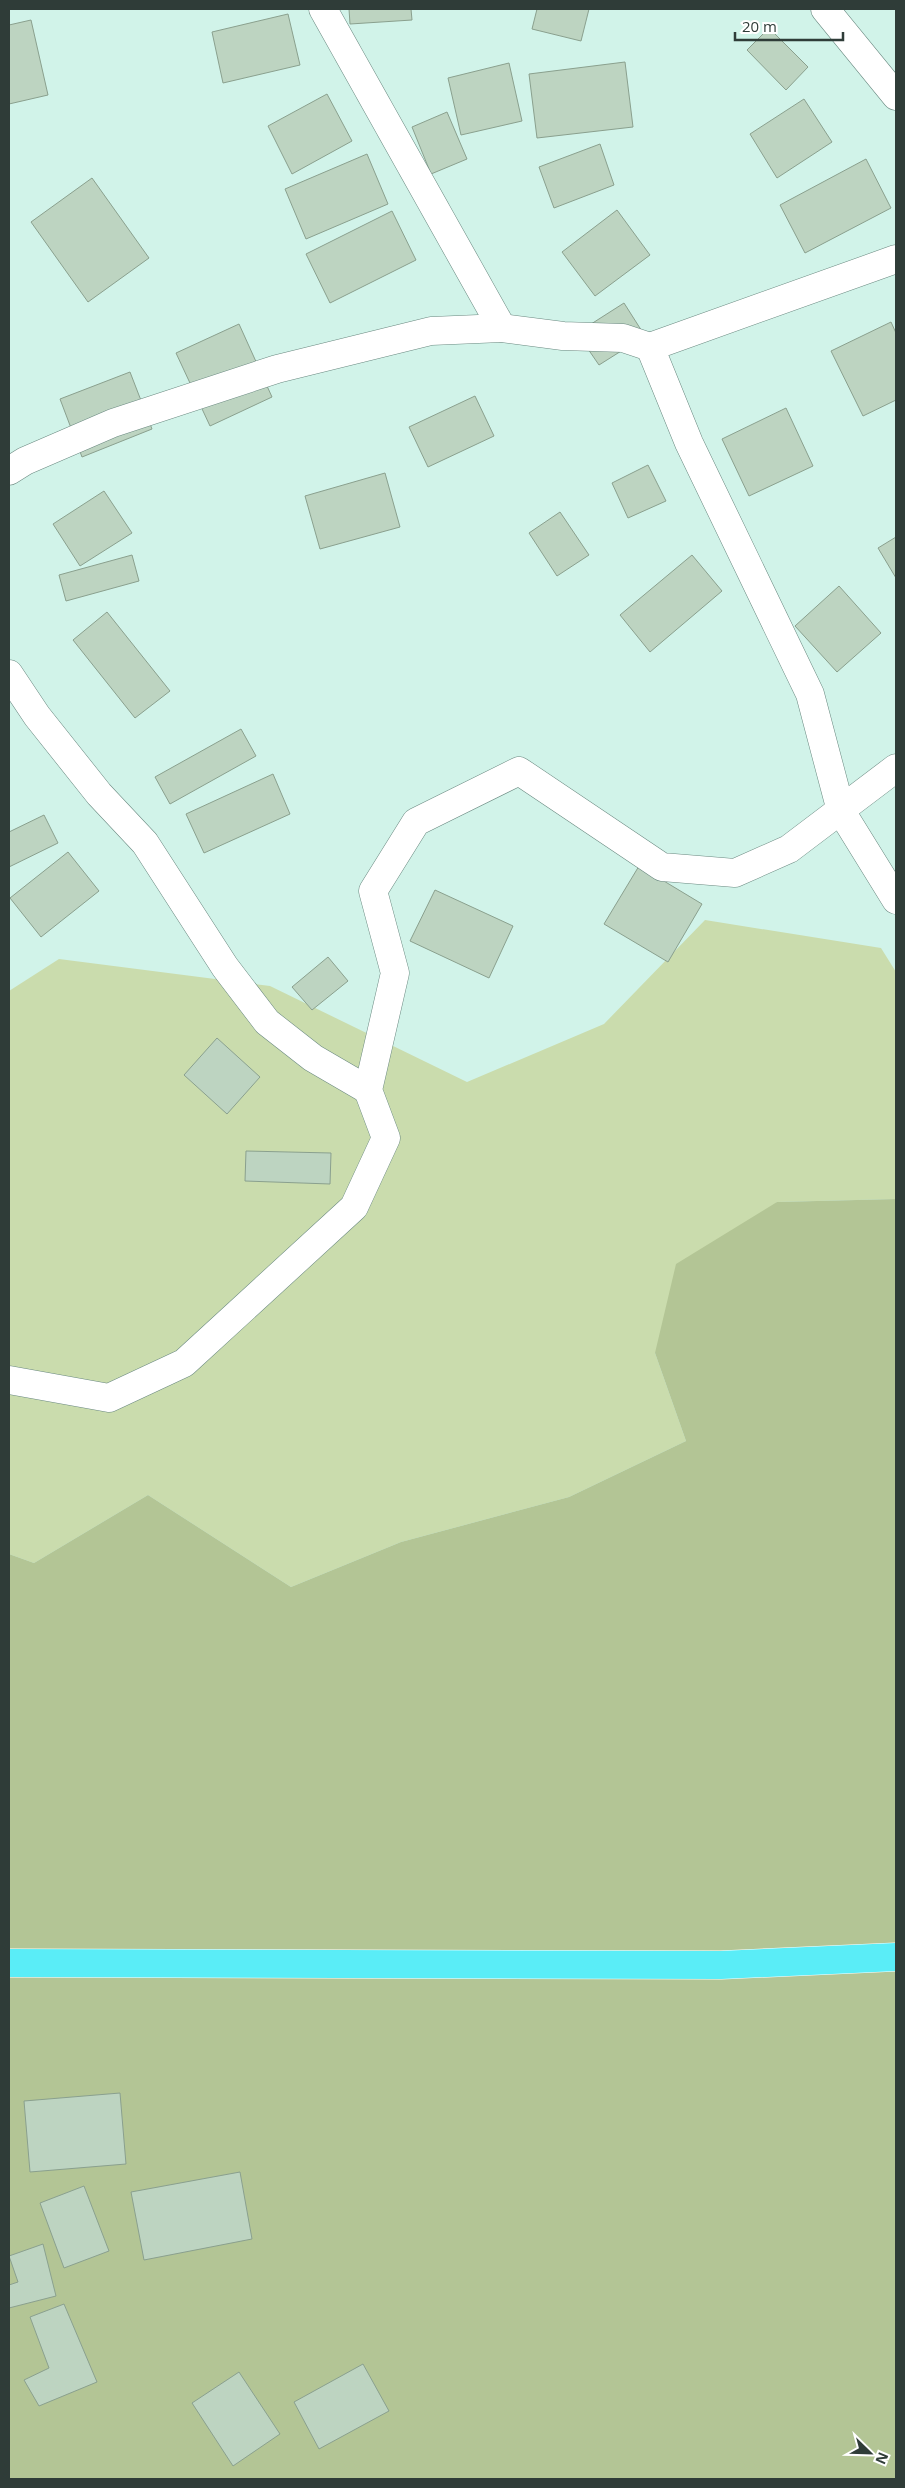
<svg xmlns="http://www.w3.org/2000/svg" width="905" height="2488" font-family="'Open Sans',sans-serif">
	<rect width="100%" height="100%" fill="#d1f3e9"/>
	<!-- green -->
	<path fill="#cadcad" d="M705 920 881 948 896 972V1199L777 1202 655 1353 686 1441 569 1497 401 1542 291 1587 148 1495 34 1563 9 1554V991L59 959 270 986 467 1082 604 1024Z"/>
	<!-- forest -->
	<path fill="#b3c595" d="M896 1199V2479H9V1554L34 1563 148 1495 291 1587 401 1542 569 1497 686 1441 655 1353 676 1264 777 1202Z"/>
	<!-- building -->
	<g fill="#bdd4c1" stroke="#8aa08e">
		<path d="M349 9H411L412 20 350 24Z"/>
		<path d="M537 9H589L581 41 532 29Z"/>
		<path d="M288 14 300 65 223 83 212 32Z"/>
		<path d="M31 20 48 95 9 104V25Z"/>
		<path d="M769 28 808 67 786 90 747 50Z"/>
		<path d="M625 62 633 127 537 138 529 74Z"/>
		<path d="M509 63 522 121 461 135 448 78Z"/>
		<path d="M327 94 352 141 292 174 268 126Z"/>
		<path d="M804 99 832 142 777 178 750 134Z"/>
		<path d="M447 112 467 159 431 174 412 127Z"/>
		<path d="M600 144 614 185 554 208 539 167Z"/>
		<path d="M367 154 388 204 306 239 285 189Z"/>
		<path d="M866 159 891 208 805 253 780 205Z"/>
		<path d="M92 178 149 258 88 302 31 222Z"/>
		<path d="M617 210 650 255 595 296 562 252Z"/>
		<path d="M392 211 416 260 330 303 306 254Z"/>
		<path d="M624 303 645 336 599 365 577 333Z"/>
		<path d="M891 322 896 333V400L863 416 831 351Z"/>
		<path d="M239 324 272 397 210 426 176 353Z"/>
		<path d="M130 372 152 429 82 457 60 399Z"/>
		<path d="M475 396 494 436 428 467 409 427Z"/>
		<path d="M786 408 813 466 749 496 722 439Z"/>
		<path d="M648 465 666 501 628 518 612 483Z"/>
		<path d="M385 473 400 527 320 549 305 496Z"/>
		<path d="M104 491 132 533 80 566 53 524Z"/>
		<path d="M560 512 589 555 557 576 529 533Z"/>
		<path d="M896 537V578L878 548Z"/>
		<path d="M132 555 139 581 66 601 59 575Z"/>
		<path d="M692 555 722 591 650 652 620 615Z"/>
		<path d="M839 586 881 633 837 672 795 626Z"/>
		<path d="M107 612 170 691 135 718 73 640Z"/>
		<path d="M241 729 256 756 170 804 155 777Z"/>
		<path d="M273 774 290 814 204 853 186 814Z"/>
		<path d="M44 815 58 843 9 867V832Z"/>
		<path d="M68 852 99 891 41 937 10 898Z"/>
		<path d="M639 866 702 904 668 962 604 924Z"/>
		<path d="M435 890 513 926 489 978 410 941Z"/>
		<path d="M328 957 348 981 312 1010 292 987Z"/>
		<path d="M217 1038 260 1077 227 1114 184 1075Z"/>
		<path d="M246 1151 331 1153 330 1184 245 1181Z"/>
		<path d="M120 2093 126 2164 30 2172 24 2101Z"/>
		<path d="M240 2172 252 2239 144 2260 131 2192Z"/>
		<path d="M84 2186 109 2251 64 2268 40 2203Z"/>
		<path d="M43 2244 56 2296 9 2308V2285L18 2282 9 2256Z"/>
		<path d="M64 2304 97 2382 39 2406 24 2380 49 2368 30 2317Z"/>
		<path d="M363 2364 389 2411 319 2449 294 2402Z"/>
		<path d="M239 2372 280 2434 233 2466 192 2403Z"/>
	</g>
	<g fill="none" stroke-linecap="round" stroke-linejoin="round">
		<defs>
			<g id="minor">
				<path d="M323 9 502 328"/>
				<path d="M825 9 896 96"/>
				<path d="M896 259 650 347 689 443 810 694 841 811 896 900"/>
				<path d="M9 471 25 461 113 423 277 369 431 331 502 328 563 336 623 338 650 347"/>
				<path d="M9 674 37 716 99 794 145 843 225 967 267 1022 313 1058 368 1090"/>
				<path d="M9 1380 109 1398 184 1363 354 1207 386 1138 368 1090 395 973 373 891 416 822 519 771 662 867 735 873 789 849 896 768"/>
			</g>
			<path id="highway" d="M9 1963 721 1965 896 1957"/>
		</defs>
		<!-- minor casing -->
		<use href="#minor" stroke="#6a8980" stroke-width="29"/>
		<!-- highway casing -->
		<use href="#highway" stroke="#fff" stroke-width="29"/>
		<!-- minor -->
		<use href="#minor" stroke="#fff" stroke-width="28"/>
		<!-- highway -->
		<use href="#highway" stroke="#5aedf7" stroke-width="28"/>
	</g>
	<!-- border -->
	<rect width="905" height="2488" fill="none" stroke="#2f3c38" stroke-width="20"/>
	<!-- north arrow -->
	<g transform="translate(870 2453) rotate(113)" stroke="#ffffff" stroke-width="4" paint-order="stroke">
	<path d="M0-4L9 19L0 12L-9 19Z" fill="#2f3c38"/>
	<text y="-8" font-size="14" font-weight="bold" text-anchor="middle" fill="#2f3c38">N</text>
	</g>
	<!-- scale -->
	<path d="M735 32v8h108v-8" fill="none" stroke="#2f3c38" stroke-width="2.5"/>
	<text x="742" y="32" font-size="15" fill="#2f3c38" stroke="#ffffff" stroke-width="4" paint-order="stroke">20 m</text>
</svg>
